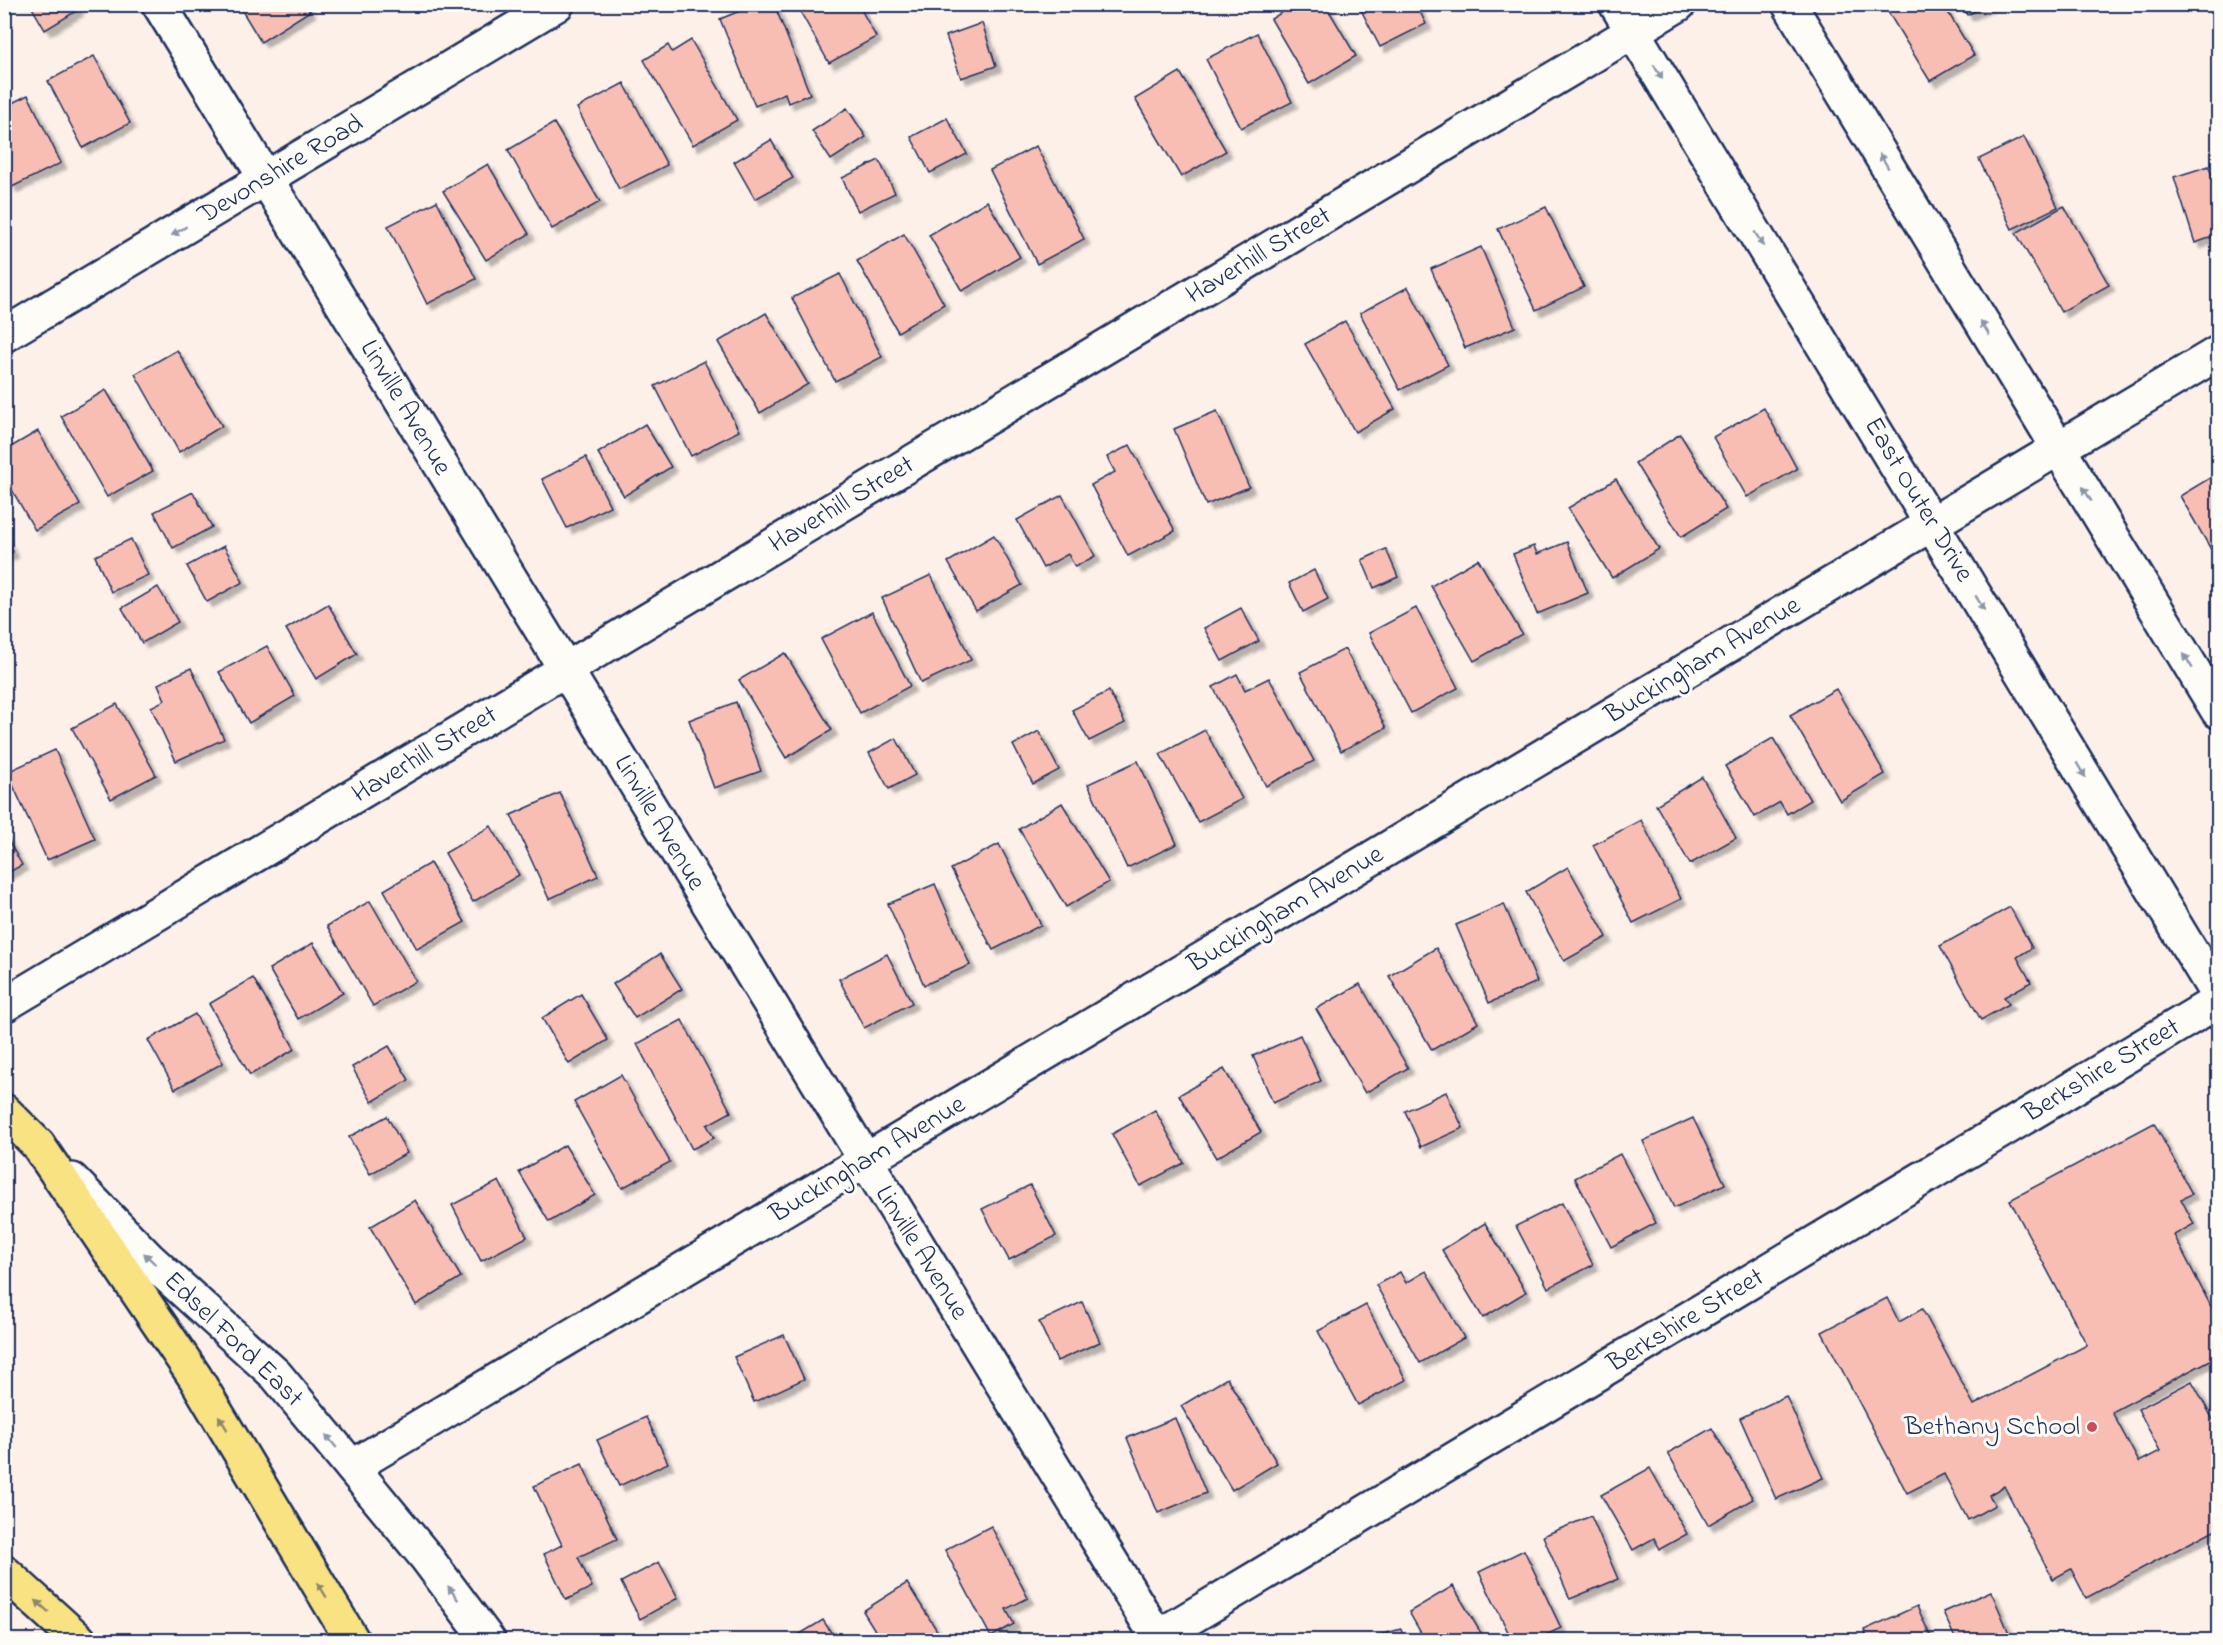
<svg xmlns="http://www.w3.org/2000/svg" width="2223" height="1645" font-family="'Indie Flower',sans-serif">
	<defs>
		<filter id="shadow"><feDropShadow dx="5.5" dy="5.5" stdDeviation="1.5" flood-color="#0004"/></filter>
	</defs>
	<rect width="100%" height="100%" fill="#fcf0e9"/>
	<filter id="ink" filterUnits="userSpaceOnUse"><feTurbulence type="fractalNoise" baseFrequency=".0167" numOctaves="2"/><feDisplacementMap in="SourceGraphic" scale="12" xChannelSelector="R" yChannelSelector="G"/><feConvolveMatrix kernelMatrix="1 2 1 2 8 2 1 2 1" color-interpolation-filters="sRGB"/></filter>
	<g filter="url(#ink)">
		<!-- building -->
		<g fill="#f9beb3" stroke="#1b2f5e" stroke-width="1.5" filter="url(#shadow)">
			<path d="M30 4H75L78 10 45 30Z"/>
			<path d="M238 4H306L310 11 261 42Z"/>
			<path d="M757 4H774L810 94 788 103 785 93 755 106 720 19Z"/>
			<path d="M796 4H858L876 37 829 63Z"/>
			<path d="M1295 4H1325L1356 56 1309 84 1271 19Z"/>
			<path d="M1358 4H1416L1426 24 1380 47Z"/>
			<path d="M1901 4H1943L1974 55 1930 81 1888 12Z"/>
			<path d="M1963 4H1992L1967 15Z"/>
			<path d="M982 23 996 66 961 78 946 36Z"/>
			<path d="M1257 33 1292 102 1241 128 1206 59Z"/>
			<path d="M691 40 737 120 693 145 644 60 668 45 672 52Z"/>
			<path d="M94 56 130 123 83 148 48 81Z"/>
			<path d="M1180 72 1226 151 1181 177 1135 99Z"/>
			<path d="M624 83 667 165 619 189 577 108Z"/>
			<path d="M28 95 61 163 12 187 4 172V126L10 124 4 113V107Z"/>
			<path d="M847 108 866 137 831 160 812 131Z"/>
			<path d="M947 118 967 154 930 173 911 137Z"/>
			<path d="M554 123 600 202 552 229 508 150Z"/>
			<path d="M2024 137 2058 207 2012 229 1979 159Z"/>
			<path d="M771 140 793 178 755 199 734 162Z"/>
			<path d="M1036 146 1084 239 1037 264 990 170Z"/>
			<path d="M879 160 895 193 858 211 842 178Z"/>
			<path d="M488 164 529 234 486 260 443 191Z"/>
			<path d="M2209 166 2218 198V235L2195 243 2174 177Z"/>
			<path d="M437 201 476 279 427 304 388 226Z"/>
			<path d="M987 201 1020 257 962 291 929 235Z"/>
			<path d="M2064 206 2109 285 2061 312 2016 233Z"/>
			<path d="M1546 207 1584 287 1536 310 1498 229Z"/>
			<path d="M904 234 944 304 898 332 857 261Z"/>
			<path d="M1481 247 1515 327 1465 348 1431 269Z"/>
			<path d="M840 274 882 357 835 381 792 298Z"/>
			<path d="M1408 287 1448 365 1400 390 1360 313Z"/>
			<path d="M766 313 808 384 760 413 718 342Z"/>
			<path d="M1345 321 1395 409 1355 432 1305 344Z"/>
			<path d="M177 350 222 426 179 452 135 374Z"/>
			<path d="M704 361 739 431 691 456 655 386Z"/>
			<path d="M106 390 153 471 107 497 61 416Z"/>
			<path d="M1764 408 1797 469 1747 497 1713 437Z"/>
			<path d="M1217 411 1249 487 1206 505 1174 429Z"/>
			<path d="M645 424 671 467 624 496 598 453Z"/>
			<path d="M38 431 80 505 35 530 4 476V451Z"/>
			<path d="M1680 434 1726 509 1681 537 1635 463Z"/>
			<path d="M1130 445 1175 531 1128 556 1091 485 1115 472 1107 457Z"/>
			<path d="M586 457 610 506 567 528 542 479Z"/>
			<path d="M2218 473V556L2216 558 2180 496Z"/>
			<path d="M1616 479 1659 549 1612 578 1568 508Z"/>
			<path d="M193 492 212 527 173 548 154 512Z"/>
			<path d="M1062 495 1095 556 1075 567 1068 554 1043 568 1017 520Z"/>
			<path d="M994 535 1022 585 976 611 948 562Z"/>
			<path d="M4 536 13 552 4 557Z"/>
			<path d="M131 539 148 575 111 592 95 556Z"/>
			<path d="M1567 542 1588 593 1537 614 1513 554 1534 546 1537 554Z"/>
			<path d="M224 546 243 582 207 602 187 566Z"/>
			<path d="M1386 549 1398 577 1374 588 1362 560Z"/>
			<path d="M1478 559 1522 634 1474 661 1431 586Z"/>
			<path d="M1314 570 1328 599 1303 612 1289 583Z"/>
			<path d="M931 575 971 660 921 683 882 598Z"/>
			<path d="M158 587 178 622 142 643 122 608Z"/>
			<path d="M328 604 357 654 316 679 286 629Z"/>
			<path d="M1241 608 1259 641 1222 661 1204 628Z"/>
			<path d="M1416 608 1458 688 1411 713 1369 633Z"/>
			<path d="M872 612 910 686 860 713 821 639Z"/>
			<path d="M267 646 295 696 249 723 219 672Z"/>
			<path d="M1345 649 1386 728 1341 751 1300 672Z"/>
			<path d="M785 653 832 730 786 758 739 680Z"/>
			<path d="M191 668 224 739 176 761 151 707 165 700 158 684Z"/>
			<path d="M1237 674 1245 690 1269 678 1314 761 1266 786 1213 687Z"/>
			<path d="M1836 689 1885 774 1840 801 1790 715Z"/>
			<path d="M1109 691 1125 723 1089 741 1072 710Z"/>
			<path d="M736 702 761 771 714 788 689 720Z"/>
			<path d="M117 704 156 775 111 799 72 728Z"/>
			<path d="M1205 730 1242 799 1198 822 1160 754Z"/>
			<path d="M1039 731 1059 770 1033 784 1013 745Z"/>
			<path d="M896 738 915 775 889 789 869 753Z"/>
			<path d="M1773 738 1810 800 1787 814 1780 802 1755 817 1725 766Z"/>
			<path d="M55 750 95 839 47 860 7 772Z"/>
			<path d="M1138 761 1177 844 1127 868 1088 784Z"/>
			<path d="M1702 777 1736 838 1690 864 1656 805Z"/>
			<path d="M560 793 598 876 549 899 511 815Z"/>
			<path d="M1062 803 1109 882 1066 907 1019 829Z"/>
			<path d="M1641 820 1681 899 1633 923 1593 845Z"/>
			<path d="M491 826 519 875 473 902 445 853Z"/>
			<path d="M4 833 22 865 4 875Z"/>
			<path d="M999 844 1041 925 993 950 951 869Z"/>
			<path d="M430 863 465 922 417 949 384 890Z"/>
			<path d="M1568 867 1607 937 1564 961 1526 892Z"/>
			<path d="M935 884 970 965 924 985 888 904Z"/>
			<path d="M370 901 416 981 373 1006 327 926Z"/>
			<path d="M1504 904 1537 982 1489 1003 1456 925Z"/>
			<path d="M2010 907 2032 948 2017 957 2031 982 2004 997 2009 1004 1981 1020 1940 946Z"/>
			<path d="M313 943 343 993 298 1019 269 969Z"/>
			<path d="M1436 948 1478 1023 1432 1050 1389 976Z"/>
			<path d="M660 954 682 989 635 1018 613 984Z"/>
			<path d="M887 954 912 1003 864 1028 839 979Z"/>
			<path d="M253 978 295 1049 250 1075 209 1004Z"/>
			<path d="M1360 984 1408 1068 1365 1093 1316 1009Z"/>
			<path d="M581 994 608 1040 569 1064 542 1018Z"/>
			<path d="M195 1014 223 1063 175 1089 148 1040Z"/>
			<path d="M682 1020 731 1112 707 1125 714 1138 692 1149 637 1044Z"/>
			<path d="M1300 1035 1321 1081 1273 1103 1253 1056Z"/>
			<path d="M389 1046 409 1080 372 1102 352 1067Z"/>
			<path d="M1224 1069 1261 1132 1216 1158 1179 1095Z"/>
			<path d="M621 1075 670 1162 622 1188 574 1102Z"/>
			<path d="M1446 1092 1463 1128 1421 1147 1405 1111Z"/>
			<path d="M1155 1110 1184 1163 1140 1186 1112 1134Z"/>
			<path d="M387 1116 407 1153 370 1174 349 1137Z"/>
			<path d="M1693 1118 1725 1184 1674 1208 1643 1141Z"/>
			<path d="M2154 1123 2192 1194 2181 1199 2194 1224 2174 1235 2218 1320V1356L2112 1412 2139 1462 2160 1451 2138 1409 2192 1381 2216 1425 2218 1424V1528L2086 1598 2071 1569 2053 1579 2004 1486 1989 1495 1995 1505 1968 1520 1944 1474 1907 1493 1822 1332 1887 1298 1899 1322 1922 1309 1974 1405 2087 1345 2010 1200Z"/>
			<path d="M565 1145 595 1195 549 1222 519 1172Z"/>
			<path d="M1620 1154 1656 1223 1611 1247 1575 1178Z"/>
			<path d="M499 1181 527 1237 481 1261 452 1205Z"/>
			<path d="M1030 1185 1056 1236 1009 1260 982 1209Z"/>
			<path d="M415 1200 461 1277 416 1305 370 1227Z"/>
			<path d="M1562 1203 1593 1265 1548 1288 1516 1226Z"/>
			<path d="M1485 1223 1526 1292 1483 1318 1442 1250Z"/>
			<path d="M1426 1271 1464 1338 1420 1363 1376 1285 1400 1272 1406 1283Z"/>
			<path d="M1082 1302 1100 1342 1057 1361 1039 1322Z"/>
			<path d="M1366 1305 1406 1380 1358 1405 1318 1331Z"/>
			<path d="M784 1335 804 1379 754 1402 734 1357Z"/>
			<path d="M1227 1378 1277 1463 1232 1490 1181 1406Z"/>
			<path d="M1786 1396 1823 1478 1776 1499 1740 1418Z"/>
			<path d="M646 1417 668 1463 619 1486 597 1440Z"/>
			<path d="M1175 1418 1206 1493 1158 1513 1127 1438Z"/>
			<path d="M1712 1428 1753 1499 1708 1525 1668 1453Z"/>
			<path d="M582 1464 617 1539 578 1557 592 1587 566 1600 544 1554 562 1545 534 1486Z"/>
			<path d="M1650 1468 1687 1534 1660 1549 1654 1538 1633 1550 1601 1495Z"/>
			<path d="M1591 1516 1618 1579 1570 1599 1543 1536Z"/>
			<path d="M991 1526 1028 1598 1006 1609 1014 1624 991 1637 945 1550Z"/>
			<path d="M1524 1550 1561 1628 1535 1640H1512L1479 1572Z"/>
			<path d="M659 1562 678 1598 640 1619 621 1582Z"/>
			<path d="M907 1583 943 1640H881L863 1611Z"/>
			<path d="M1453 1586 1485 1640H1425L1409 1612Z"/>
			<path d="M1991 1591 2012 1640H1956L1943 1612Z"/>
			<path d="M1917 1606 1932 1640H1869L1864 1630Z"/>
			<path d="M823 1620 836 1640H790Z"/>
			<path d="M1401 1629 1404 1640H1362Z"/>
			<path d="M1629 1632 1633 1640H1610Z"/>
		</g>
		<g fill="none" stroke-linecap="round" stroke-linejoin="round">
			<defs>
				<g id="minor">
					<path d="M159 4 1159 1640"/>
					<path d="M1616 4 2218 996"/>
					<path d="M1789 4 2218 711"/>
					<path d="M4 335 557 4"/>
					<path d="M4 1005 1679 4"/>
					<path d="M72 1180 149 1259 276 1375 426 1557 488 1640"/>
					<path d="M352 1467 2218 353"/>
					<path d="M1153 1640 2218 1001"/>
				</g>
				<path id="major" d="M4 1111 38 1145"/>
				<g id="highway">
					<path d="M38 1145 195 1377 352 1640"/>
					<path d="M4 1572 79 1640"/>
				</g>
			</defs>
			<!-- minor casing -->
			<use href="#minor" stroke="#1b2f5e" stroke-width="38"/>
			<!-- major casing -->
			<use href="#major" stroke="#1b2f5e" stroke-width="38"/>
			<!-- highway casing -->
			<use href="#highway" stroke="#1b2f5e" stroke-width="38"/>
			<!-- minor -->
			<use href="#minor" stroke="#fdfcf7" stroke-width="33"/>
			<!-- major -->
			<use href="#major" stroke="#f8e281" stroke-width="33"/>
			<!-- highway -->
			<use href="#highway" stroke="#f8e281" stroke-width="33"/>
		</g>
		<!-- one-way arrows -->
		<defs><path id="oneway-solid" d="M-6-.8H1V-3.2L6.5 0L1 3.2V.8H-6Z" transform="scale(1.5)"/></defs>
		<g fill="#8c96aa">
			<use href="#oneway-solid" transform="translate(1658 72) rotate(59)"/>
			<use href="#oneway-solid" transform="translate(1884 161) rotate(-121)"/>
			<use href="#oneway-solid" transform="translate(179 231) rotate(149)"/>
			<use href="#oneway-solid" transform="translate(1759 239) rotate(59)"/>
			<use href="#oneway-solid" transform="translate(1985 328) rotate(-121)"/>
			<use href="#oneway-solid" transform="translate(2087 494) rotate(-121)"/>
			<use href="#oneway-solid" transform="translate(1980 603) rotate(59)"/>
			<use href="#oneway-solid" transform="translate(2188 661) rotate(-121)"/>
			<use href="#oneway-solid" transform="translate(2081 770) rotate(59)"/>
			<use href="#oneway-solid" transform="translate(150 1259) rotate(-136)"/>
			<use href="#oneway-solid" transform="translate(331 1441) rotate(-129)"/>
			<use href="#oneway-solid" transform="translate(453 1593) rotate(-126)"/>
		</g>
		<g fill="#8a8870">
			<use href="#oneway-solid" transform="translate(223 1423) rotate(-121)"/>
			<use href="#oneway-solid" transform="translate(322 1590) rotate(-121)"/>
			<use href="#oneway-solid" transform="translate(42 1606) rotate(-138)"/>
		</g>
	</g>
	<!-- markers -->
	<circle fill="#d1495b" stroke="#fdfcf7" stroke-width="2" cx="2092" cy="1427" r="6"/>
	<g text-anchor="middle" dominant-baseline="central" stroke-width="6" stroke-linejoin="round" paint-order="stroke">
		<!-- street labels -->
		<g font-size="27" fill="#1b2f5e" stroke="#fdfcf7">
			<text transform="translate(281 170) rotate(-31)">Devonshire Road</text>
			<text transform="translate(1259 256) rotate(-31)">Haverhill Street</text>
			<text transform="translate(405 408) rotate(59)">Linville Avenue</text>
			<text transform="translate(1918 500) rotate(59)">East Outer Drive</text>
			<text transform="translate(842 505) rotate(-31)">Haverhill Street</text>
			<text transform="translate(1703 661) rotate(-31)">Buckingham Avenue</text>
			<text transform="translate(425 755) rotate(-31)">Haverhill Street</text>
			<text transform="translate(659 823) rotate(59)">Linville Avenue</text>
			<text transform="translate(1286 910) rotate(-31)">Buckingham Avenue</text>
			<text transform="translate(2102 1071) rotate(-31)">Berkshire Street</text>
			<text transform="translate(868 1160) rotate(-31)">Buckingham Avenue</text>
			<text transform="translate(921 1253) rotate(58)">Linville Avenue</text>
			<text transform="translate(1686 1321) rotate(-31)">Berkshire Street</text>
			<text transform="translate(233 1340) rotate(44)">Edsel Ford East</text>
		</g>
		<!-- poi labels -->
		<g font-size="27" fill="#1b2f5e" stroke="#fdfcf7" text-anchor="end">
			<text x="2080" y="1427">Bethany School</text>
		</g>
	</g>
	<!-- margin -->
	<rect width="2223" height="1645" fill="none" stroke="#fdfcf7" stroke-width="24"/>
	<rect x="12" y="12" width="2199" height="1621" fill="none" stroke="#1b2f5e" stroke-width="2" filter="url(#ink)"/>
</svg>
